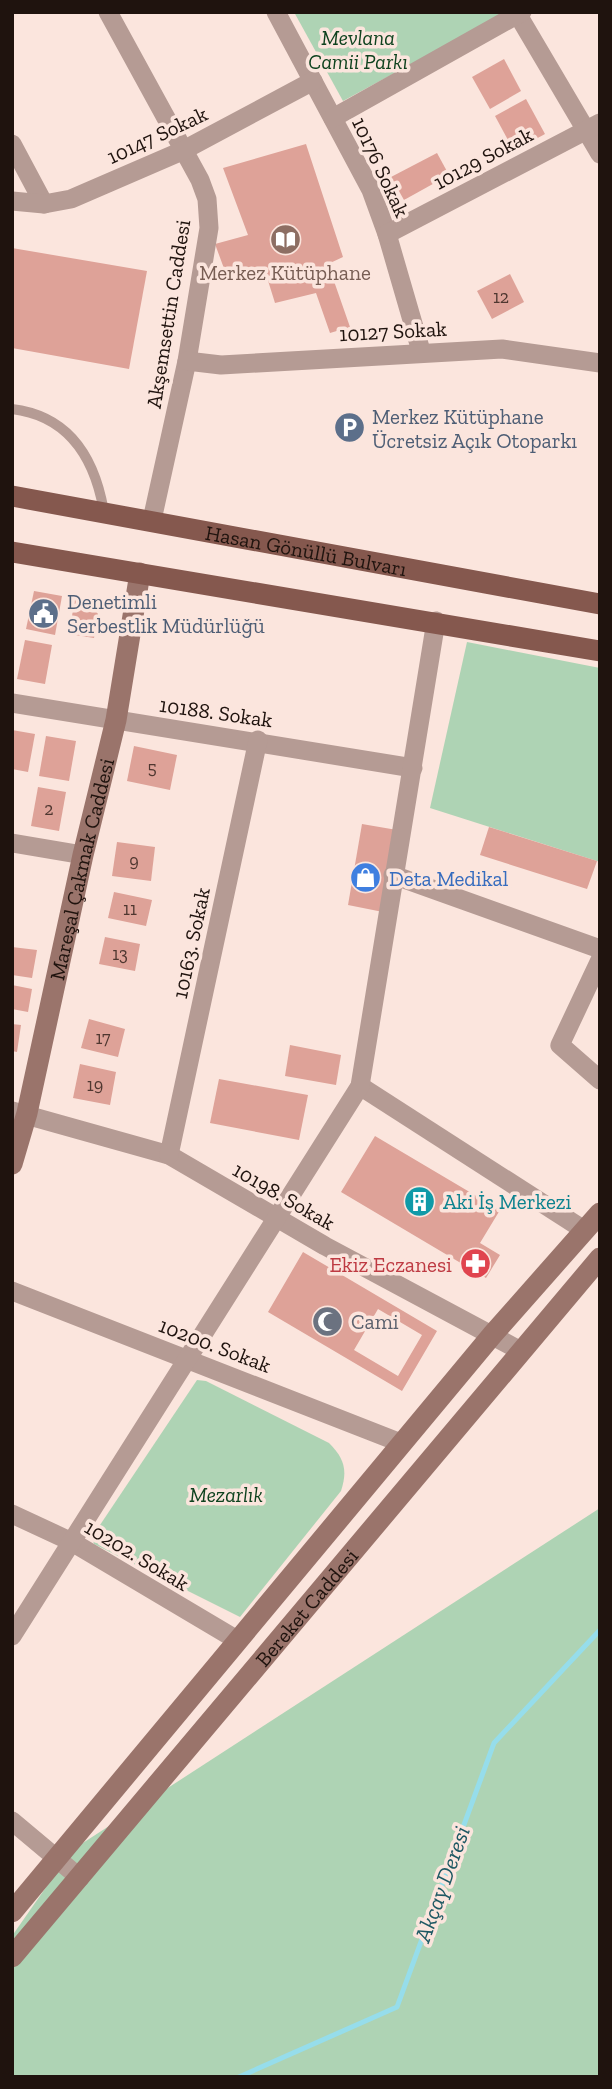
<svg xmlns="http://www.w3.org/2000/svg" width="612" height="2089" font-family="'Zilla Slab',serif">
	<rect width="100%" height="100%" fill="#fbe5dd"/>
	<!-- green -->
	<g fill="#aed3b4">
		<path d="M294 12H507L343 101Z"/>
		<path d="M467 642 600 668V862L430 808Z"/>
		<path d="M197 1380 206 1381 329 1443C344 1458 348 1470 341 1491L240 1617 94 1544 92 1537Z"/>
		<path d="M600 1508V2077H12V1936L72 1850Z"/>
	</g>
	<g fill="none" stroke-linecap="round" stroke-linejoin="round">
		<!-- stream -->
		<path stroke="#96ddeb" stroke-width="5" d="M239 2077 397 2007 494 1743 600 1630"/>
	</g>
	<!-- building -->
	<g fill="#dea298" fill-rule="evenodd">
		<path d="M504 59 521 91 490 109 472 77Z"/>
		<path d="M526 99 545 134 514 151 495 116Z"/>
		<path d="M306 144 343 257 328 264 350 327 330 333 316 293 275 303 265 271 229 282 215 244 248 235 223 168Z"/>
		<path d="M437 153 449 175 404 200 391 177Z"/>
		<path d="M12 248 147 271 129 369 12 348Z"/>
		<path d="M510 274 524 302 492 319 477 291Z"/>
		<path d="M34 591 62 596 55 635 26 629Z"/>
		<path d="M75 598 90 604 98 614 94 638 69 634Z"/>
		<path d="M25 640 52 645 45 684 17 679Z"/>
		<path d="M12 730 35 734 28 772 12 769Z"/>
		<path d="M46 736 76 741 69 781 39 776Z"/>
		<path d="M134 746 177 755 170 790 127 781Z"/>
		<path d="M38 787 66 792 59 831 31 826Z"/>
		<path d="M362 824 397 830 383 912 348 905Z"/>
		<path d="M489 827 597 861 587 889 480 855Z"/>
		<path d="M117 842 155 847 151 881 112 876Z"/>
		<path d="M114 892 152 900 146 926 108 918Z"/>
		<path d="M105 937 140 944 135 971 99 964Z"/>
		<path d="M12 947 37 950 32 978 12 975Z"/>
		<path d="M12 985 32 989 28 1012 12 1009Z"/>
		<path d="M89 1019 125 1029 118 1057 81 1048Z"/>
		<path d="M12 1024 21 1025 17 1052 12 1051Z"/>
		<path d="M290 1045 341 1055 336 1085 285 1076Z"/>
		<path d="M80 1064 116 1072 110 1105 73 1098Z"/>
		<path d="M219 1079 308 1095 299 1140 210 1123Z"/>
		<path d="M375 1136 500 1210 480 1243 500 1255 486 1278 341 1192Z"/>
		<path d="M303 1252 437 1331 402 1391 268 1312ZM378 1309 422 1335 398 1376 354 1350Z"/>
	</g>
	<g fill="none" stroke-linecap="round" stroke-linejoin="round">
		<!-- lane -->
		<path stroke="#b59b94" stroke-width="10" d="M12 409C70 416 95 459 104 512"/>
		<!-- street -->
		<g stroke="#b59b94" stroke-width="19">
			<path d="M108 12 200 180 207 199 209 228 187 361 152 520"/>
			<path d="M276 12 371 190 387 234 421 351"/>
			<path d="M518 15 600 154"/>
			<path d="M333 118 522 12"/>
			<path d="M12 144 44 204"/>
			<path d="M12 201 44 204 71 199 182 151 313 81"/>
			<path d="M387 234 600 123"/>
			<path d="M187 361 221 365 502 349 600 363"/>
			<path d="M12 703 413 768"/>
			<path d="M12 843 83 855"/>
			<path d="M393 875 600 949"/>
			<path d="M600 960 560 1045 600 1080"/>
			<path d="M360 1086 584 1230"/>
			<path d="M12 1111 169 1155 325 1246 521 1351"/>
			<path d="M169 1155 258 740"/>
			<path d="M12 1291 401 1443"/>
			<path d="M12 1514 72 1542 237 1640"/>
			<path d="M12 1636 360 1086 436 621"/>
			<path d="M12 1821 80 1878"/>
		</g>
		<!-- secondary -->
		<g stroke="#9a746b" stroke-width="21">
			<path id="s1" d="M12 1164 27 1113 83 855 116 720 140 573"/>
			<path d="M12 1912 493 1334 600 1213"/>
			<path id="s2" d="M12 1957 600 1258"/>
		</g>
		<!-- primary -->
		<g stroke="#85584e" stroke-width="21">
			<path id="s3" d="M12 496 600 604"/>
			<path d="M12 552 600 651"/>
		</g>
	</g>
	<!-- icons -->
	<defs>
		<symbol id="library-disc" viewBox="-11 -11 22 22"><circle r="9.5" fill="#8d6e63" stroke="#fbe5dd"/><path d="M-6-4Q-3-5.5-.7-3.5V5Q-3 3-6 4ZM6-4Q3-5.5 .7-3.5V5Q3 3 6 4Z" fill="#fff"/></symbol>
		<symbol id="parking-disc" viewBox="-11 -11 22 22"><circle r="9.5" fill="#5c6f8a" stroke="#fbe5dd"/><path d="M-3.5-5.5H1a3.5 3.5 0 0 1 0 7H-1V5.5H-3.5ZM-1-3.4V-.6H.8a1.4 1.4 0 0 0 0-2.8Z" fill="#fff"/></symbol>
		<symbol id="civic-disc" viewBox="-11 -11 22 22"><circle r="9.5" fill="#5c6f8a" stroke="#fbe5dd"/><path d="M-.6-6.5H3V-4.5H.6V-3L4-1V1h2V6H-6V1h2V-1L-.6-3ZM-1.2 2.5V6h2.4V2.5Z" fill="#fff"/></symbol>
		<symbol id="shop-disc" viewBox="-11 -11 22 22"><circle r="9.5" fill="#3f7fe0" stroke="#fbe5dd"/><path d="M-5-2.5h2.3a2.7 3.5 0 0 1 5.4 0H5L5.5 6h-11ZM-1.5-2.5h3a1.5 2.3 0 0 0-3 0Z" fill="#fff"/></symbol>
		<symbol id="building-disc" viewBox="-11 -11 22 22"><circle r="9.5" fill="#0f9aa8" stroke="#fbe5dd"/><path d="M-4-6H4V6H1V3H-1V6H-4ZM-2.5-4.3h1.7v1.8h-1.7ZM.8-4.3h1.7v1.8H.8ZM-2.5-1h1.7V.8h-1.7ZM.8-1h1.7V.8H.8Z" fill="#fff"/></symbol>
		<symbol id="pharmacy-disc" viewBox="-11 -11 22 22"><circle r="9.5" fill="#e0444e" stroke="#fbe5dd"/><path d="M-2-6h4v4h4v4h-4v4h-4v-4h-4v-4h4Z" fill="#fff"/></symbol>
		<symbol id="mosque-disc" viewBox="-11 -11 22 22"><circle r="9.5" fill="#6b7280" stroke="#fbe5dd"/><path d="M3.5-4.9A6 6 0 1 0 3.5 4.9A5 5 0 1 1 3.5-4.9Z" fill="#fff"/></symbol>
	</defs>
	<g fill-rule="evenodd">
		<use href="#library-disc" x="268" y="222" width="35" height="35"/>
		<use href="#parking-disc" x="332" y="410" width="35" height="35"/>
		<use href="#civic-disc" x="26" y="596" width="35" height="35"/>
		<use href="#shop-disc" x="348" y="860" width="35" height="35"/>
		<use href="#building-disc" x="402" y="1184" width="35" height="35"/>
		<use href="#pharmacy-disc" x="458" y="1246" width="35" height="35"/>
		<use href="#mosque-disc" x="310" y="1304" width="35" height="35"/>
	</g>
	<g text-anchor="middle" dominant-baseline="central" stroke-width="7" stroke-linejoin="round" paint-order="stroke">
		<!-- number labels -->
		<g font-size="18" fill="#4f3730">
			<text x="501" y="297">12</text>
			<text x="152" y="768">5</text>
			<text x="49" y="809">2</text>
			<text x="134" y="861">9</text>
			<text x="130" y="909">11</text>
			<text x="120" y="954">13</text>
			<text x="103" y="1038">17</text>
			<text x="95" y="1085">19</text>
		</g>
		<!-- park labels -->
		<g font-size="21" font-style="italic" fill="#0e421e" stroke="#fbe5dd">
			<text x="358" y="37">Mevlana<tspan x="358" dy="24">Camii Parkı</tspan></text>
			<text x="226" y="1494">Mezarlık</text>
		</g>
		<!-- street labels -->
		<g font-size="21" fill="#1f130e" stroke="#fbe5dd">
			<text transform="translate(157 135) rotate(-25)">10147 Sokak</text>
			<text transform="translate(483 158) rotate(-28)">10129 Sokak</text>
			<text transform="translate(381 167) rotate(65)">10176 Sokak</text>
			<text transform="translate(168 314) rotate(-81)">Akşemsettin Caddesi</text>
			<text transform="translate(393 331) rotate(-3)">10127 Sokak</text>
			<text stroke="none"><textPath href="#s3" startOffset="299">Hasan Gönüllü Bulvarı</textPath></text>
			<text transform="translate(216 712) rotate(8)">10188. Sokak</text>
			<text stroke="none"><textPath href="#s1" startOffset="303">Mareşal Çakmak Caddesi</textPath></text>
			<text transform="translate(191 943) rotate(-78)">10163. Sokak</text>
			<text transform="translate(284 1196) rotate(30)">10198. Sokak</text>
			<text transform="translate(215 1345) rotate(21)">10200. Sokak</text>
			<text transform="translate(137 1555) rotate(31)">10202. Sokak</text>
			<text stroke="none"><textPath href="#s2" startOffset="457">Bereket Caddesi</textPath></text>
		</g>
		<!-- education labels -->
		<g font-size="21" fill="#785e54" stroke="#fbe5dd">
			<text x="285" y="272">Merkez Kütüphane</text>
		</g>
		<!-- service labels -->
		<g font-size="21" fill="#4e5e75" stroke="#fbe5dd" text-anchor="start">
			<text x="372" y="416">Merkez Kütüphane<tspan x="372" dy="24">Ücretsiz Açık Otoparkı</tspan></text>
			<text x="67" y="601">Denetimli<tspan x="67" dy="24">Serbestlik Müdürlüğü</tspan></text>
		</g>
		<!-- shop labels -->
		<g font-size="21" fill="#366cbe" stroke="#fbe5dd" text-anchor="start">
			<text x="389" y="878">Deta Medikal</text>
		</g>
		<!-- culture labels -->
		<g font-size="21" fill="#0d838f" stroke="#fbe5dd" text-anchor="start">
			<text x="443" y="1201">Aki İş Merkezi</text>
		</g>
		<!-- health labels -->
		<g font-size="21" fill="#be3a42" stroke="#fbe5dd" text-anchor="end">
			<text x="452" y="1264">Ekiz Eczanesi</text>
		</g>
		<!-- worship labels -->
		<g font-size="21" fill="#5b616d" stroke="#fbe5dd" text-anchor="start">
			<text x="351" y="1321">Cami</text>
		</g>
		<!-- water labels -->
		<g font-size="23" font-style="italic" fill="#1d5863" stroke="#fbe5dd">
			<text transform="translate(442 1884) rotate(-70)">Akçay Deresi</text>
		</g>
	</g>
	<!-- border -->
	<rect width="612" height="2089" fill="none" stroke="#1f130e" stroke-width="28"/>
</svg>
